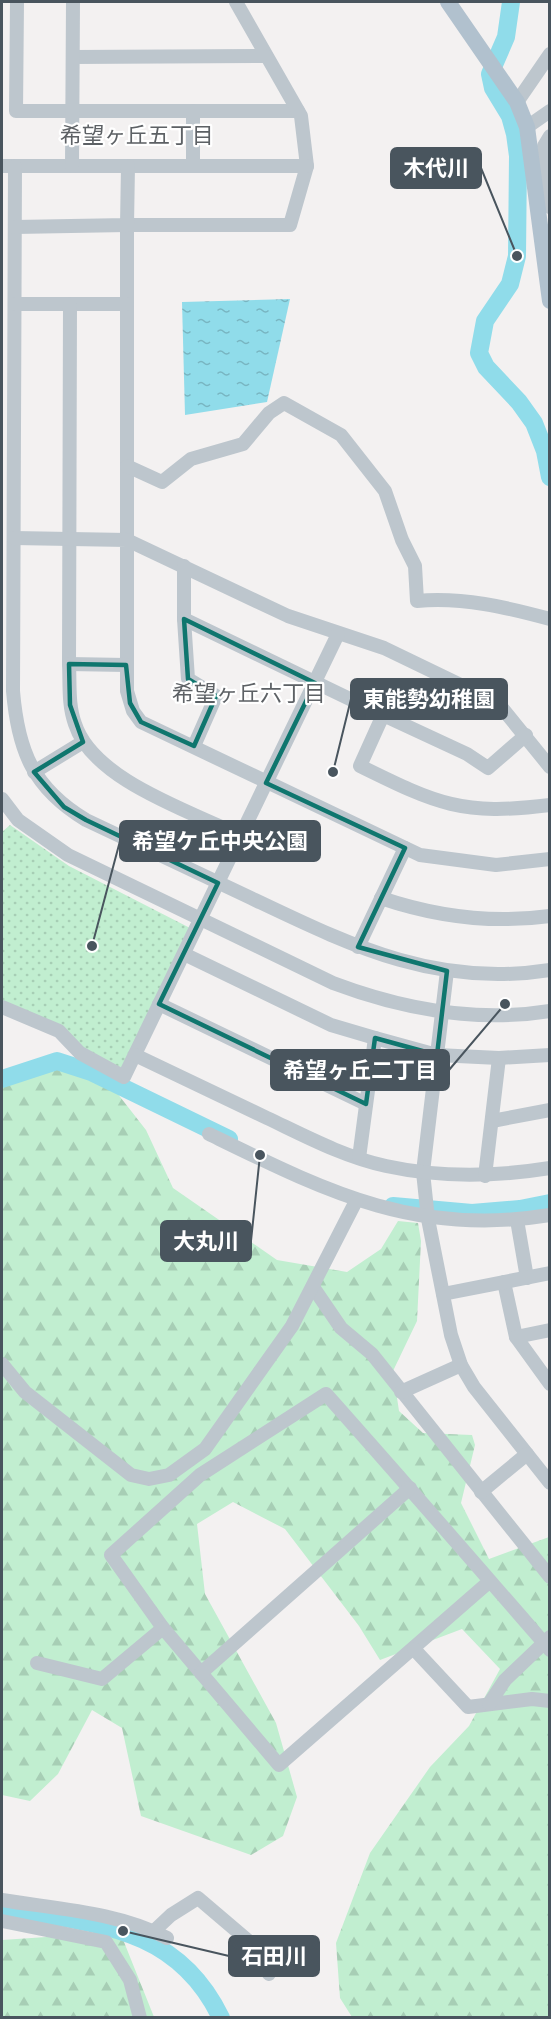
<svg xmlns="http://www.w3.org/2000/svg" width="551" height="2019" font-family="'Exo 2','Noto Sans JP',sans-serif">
	<defs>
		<pattern id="forest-firs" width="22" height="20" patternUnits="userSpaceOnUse" patternTransform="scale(1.5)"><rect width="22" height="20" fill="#c1eed0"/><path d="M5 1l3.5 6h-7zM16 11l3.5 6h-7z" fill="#a7ceb5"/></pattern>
		<pattern id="park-dots" width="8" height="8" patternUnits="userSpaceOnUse" patternTransform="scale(1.5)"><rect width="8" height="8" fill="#c1eed0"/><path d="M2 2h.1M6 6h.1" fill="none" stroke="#a7ceb5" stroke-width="1.8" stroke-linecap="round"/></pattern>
		<pattern id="water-ripples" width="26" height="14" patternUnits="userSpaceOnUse" patternTransform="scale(1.5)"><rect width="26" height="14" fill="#90dcea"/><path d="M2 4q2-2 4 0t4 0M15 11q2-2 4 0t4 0" fill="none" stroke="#78b5c1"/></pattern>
	</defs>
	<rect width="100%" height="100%" fill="#f3f1f1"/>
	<!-- forest -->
	<g fill="url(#forest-firs)">
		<path d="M92 1061 146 1130 173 1188 277 1260 347 1272 381 1249 398 1221 418 1223 421 1241 417 1321 393 1371 399 1411 423 1433 472 1435 475 1445 461 1503 489 1559 549 1537V2017H352L340 1998 336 1943 370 1853 430 1767 469 1726 500 1669 462 1629 380 1660 359 1626 285 1529 233 1502 197 1524 205 1594 276 1723 297 1797 283 1836 251 1855 141 1816 122 1728 92 1710 58 1774 30 1801 2 1795V1071Z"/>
		<path d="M120 1932 154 2017 2 2018V1940Z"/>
	</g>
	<!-- park -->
	<path fill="url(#park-dots)" d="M10 825 69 866 190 928 124 1069 82 1050 2 1002V832Z"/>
	<!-- water -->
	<path fill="url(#water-ripples)" d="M290 299 267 402 185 415 182 302Z"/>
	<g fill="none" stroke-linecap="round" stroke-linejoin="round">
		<!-- river -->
		<g stroke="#90dcea" stroke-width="18">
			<path d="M511 2 506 37 490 74 493 88 510 116 515 134 518 156 517 256 510 284 485 321 479 353 486 367 519 402 534 423 545 451 550 477"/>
			<path d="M2 1079 57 1061 91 1072 229 1139"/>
			<path d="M393 1206 472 1213 520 1209 550 1203"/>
			<path d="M2 1908C92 1924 176 1924 221 2018"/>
		</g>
		<!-- minor -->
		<g stroke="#bdc6cd" stroke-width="14">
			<path d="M17 2 16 111H298"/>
			<path d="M236 2 301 116 307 166 290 225H127V540L288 616 384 648 498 703 550 767"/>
			<path d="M73 57 266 56"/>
			<path d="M517 102 550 54"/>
			<path d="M193 111V166"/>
			<path d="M527 127 550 111"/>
			<path d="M550 136 544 146 550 207"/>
			<path d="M2 166H307"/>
			<path d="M15 166 13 691C18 751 33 788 86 820 141 846 196 872 251 898 350 945 435 988 550 970"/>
			<path d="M72 166 73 2"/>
			<path d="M15 227 127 225 128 166"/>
			<path d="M15 304H127"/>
			<path d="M70 304 69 664C70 684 68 705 75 724 93 780 190 811 241 836"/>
			<path d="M127 466 162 482 191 459 243 444 269 413 284 403 341 435 385 491 402 540 415 566 417 601C463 597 506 607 550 619"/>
			<path d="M14 538 127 540V691L133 711 141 722 420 855 496 865 550 859"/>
			<path d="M184 566V619L383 715"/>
			<path d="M184 619 188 679 216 696 194 746"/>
			<path d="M69 664 126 665"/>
			<path d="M526 735 488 768 467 754 383 715 360 766C437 804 462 816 550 805"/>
			<path d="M34 772 83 742"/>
			<path d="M2 799 18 820 68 855 333 983C402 1009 475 1023 550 1011"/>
			<path d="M381 898C437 917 491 924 550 916"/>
			<path d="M358 947 405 848"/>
			<path d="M184 954 331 1025 375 1038 437 1055 499 1058 550 1055"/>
			<path d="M447 971 423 1172 428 1219 451 1335 461 1365 474 1387 550 1483"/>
			<path d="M159 1004 366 1104"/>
			<path d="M2 1007 59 1031 80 1053 124 1077 338 634"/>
			<path d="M135 1055C179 1076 223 1097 267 1118 305 1136 344 1157 386 1166 441 1178 494 1177 550 1168"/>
			<path d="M492 1121 550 1110"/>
			<path d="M209 1134C326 1191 415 1237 550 1215"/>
			<path d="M359 1158 375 1038"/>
			<path d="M485 1176 499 1058"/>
			<path d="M517 1220 527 1278"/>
			<path d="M504 1282 516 1337 550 1384"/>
			<path d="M313 1287 341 1328 372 1354 550 1577"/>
			<path d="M443 1294 550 1273"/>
			<path d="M516 1337 550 1330"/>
			<path d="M2 1364 25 1392 131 1475 149 1479 169 1475 205 1449 292 1326 356 1201"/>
			<path d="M401 1392 461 1365"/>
			<path d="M481 1492 527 1454"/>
			<path d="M490 1581 279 1765 163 1628 111 1555 200 1475 326 1394C399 1476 472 1560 544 1643L550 1650"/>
			<path d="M414 1649 468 1707 532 1699 550 1701"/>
			<path d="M37 1663 102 1679 163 1628"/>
			<path d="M201 1673 410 1488"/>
			<path d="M489 1704 505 1680 550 1637"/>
			<path d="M2 1900C56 1909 118 1912 167 1938"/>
			<path d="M2 1921 106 1942 130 1980 140 2018"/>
			<path d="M154 1931 171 1915 198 1898 252 1944 255 1956 269 1974"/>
		</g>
		<!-- major -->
		<path stroke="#b1c1ce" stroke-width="16" d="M448 2 517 102 527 127 550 301"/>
	</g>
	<!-- marked area -->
	<path fill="none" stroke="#0f766e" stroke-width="4.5" stroke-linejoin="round" d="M184 619 315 683 266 783 405 848 358 947 447 971 437 1055 375 1038 366 1104 159 1004 218 883 86 820 64 807 34 772 83 742 70 705 69 664 126 665 130 703 141 722 194 746 216 696 188 679Z"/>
	<g text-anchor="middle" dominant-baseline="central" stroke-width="4.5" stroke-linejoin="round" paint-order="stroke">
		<!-- neighbourhood labels -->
		<g font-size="22" fill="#5d6165" stroke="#fff">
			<text x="137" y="134">希望ヶ丘五丁目</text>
			<text x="249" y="692">希望ヶ丘六丁目</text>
		</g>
	</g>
	<!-- callouts -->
	<path fill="none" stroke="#49555e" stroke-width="2" d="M517 256L481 168M333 772L351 699M92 946L120 841M505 1004L449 1070M260 1155L251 1241M123 1931L229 1956"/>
	<g fill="#49555e" stroke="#fff" stroke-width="2">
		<circle cx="517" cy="256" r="6"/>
		<circle cx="333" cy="772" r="6"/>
		<circle cx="92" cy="946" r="6"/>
		<circle cx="505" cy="1004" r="6"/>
		<circle cx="260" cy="1155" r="6"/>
		<circle cx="123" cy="1931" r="6"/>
	</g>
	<g fill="#49555e" stroke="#49555e" stroke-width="2">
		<rect x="391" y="148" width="90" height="40" rx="6"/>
		<rect x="351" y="679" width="156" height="40" rx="6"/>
		<rect x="120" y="821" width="200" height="40" rx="6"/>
		<rect x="271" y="1050" width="178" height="40" rx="6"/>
		<rect x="161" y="1221" width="90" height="40" rx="6"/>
		<rect x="229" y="1936" width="90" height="40" rx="6"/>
	</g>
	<g font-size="22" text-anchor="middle" font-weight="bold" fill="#fff">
		<text x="436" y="176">木代川</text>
		<text x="429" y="707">東能勢幼稚園</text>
		<text x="220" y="849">希望ケ丘中央公園</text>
		<text x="360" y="1078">希望ヶ丘二丁目</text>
		<text x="206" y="1249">大丸川</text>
		<text x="274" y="1964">石田川</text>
	</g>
	<!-- border -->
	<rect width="551" height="2019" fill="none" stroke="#49555e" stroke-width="6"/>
</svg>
